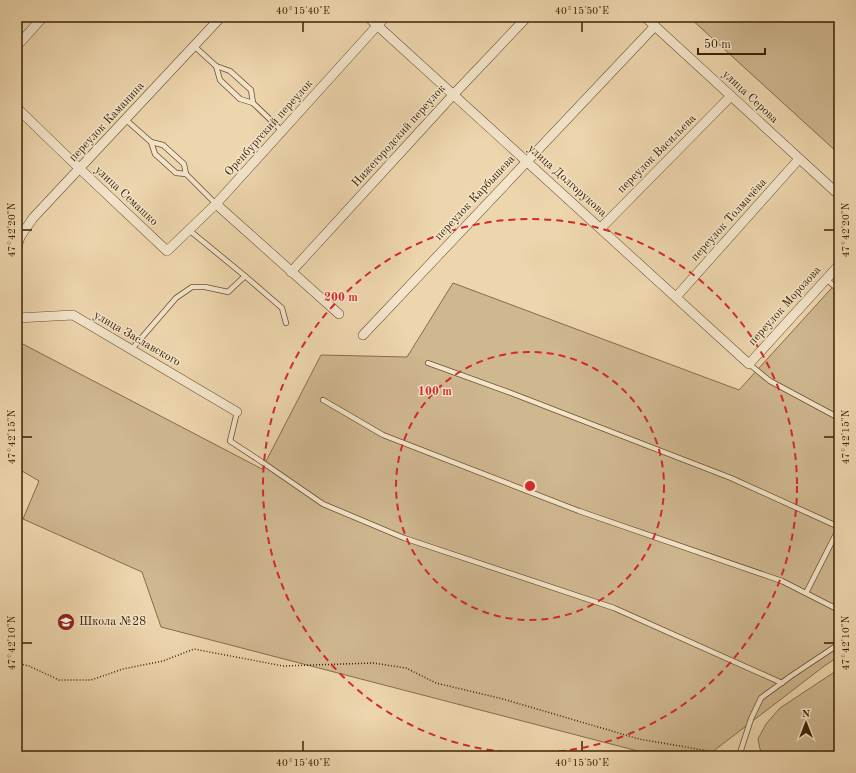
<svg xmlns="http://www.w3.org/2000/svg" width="856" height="773" font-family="'Old Standard TT',serif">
	<rect width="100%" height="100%" fill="#edd5ad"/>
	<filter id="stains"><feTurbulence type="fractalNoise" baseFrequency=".005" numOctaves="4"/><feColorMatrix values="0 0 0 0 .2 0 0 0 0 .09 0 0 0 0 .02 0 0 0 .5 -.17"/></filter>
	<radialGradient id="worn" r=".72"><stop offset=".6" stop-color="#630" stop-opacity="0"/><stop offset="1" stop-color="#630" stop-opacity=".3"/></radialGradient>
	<!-- green -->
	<g fill="#cfb790" stroke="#866d4a">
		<path d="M689 17H839V154Z"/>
		<path d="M839 280V656L823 667 707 756H657L161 627 142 572 23 519 39 481 17 468V341L262 469 321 355 407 357 453 283 739 390Z"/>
		<path d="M839 669V756H765L760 749 758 739 766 724 780 708Z"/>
	</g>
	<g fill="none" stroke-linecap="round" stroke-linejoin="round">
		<defs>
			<g id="service">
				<path d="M194 46 216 66 230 71 251 90 253 103 282 131"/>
				<path d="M216 66 220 80 240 99 253 103"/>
				<path d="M125 119 151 142 163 145 184 164 186 174 216 204"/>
				<path d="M151 142 155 154 176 173 186 174"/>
				<path d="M189 230 245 276"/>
				<path d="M826 279 839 290"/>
				<path d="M131 350 176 298 192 287H205L228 292 245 276 282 308 286 323"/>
				<path d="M428 363 511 393 731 478 839 527"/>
				<path d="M749 364 770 381 839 418"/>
				<path d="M323 400 383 435 579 511 782 581 839 610"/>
				<path d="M237 412 230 441 262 462 323 504 404 538 614 608 782 683"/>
				<path d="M806 593 839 528"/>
				<path d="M739 756 751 719 761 698 791 676 839 644"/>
			</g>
			<g id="minor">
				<path d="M368 17 749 364 839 265"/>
				<path d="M645 17 839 195"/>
				<path d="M17 46 43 17"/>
				<path d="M17 108 80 169 167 251 216 204 385 17"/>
				<path d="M216 204 339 314"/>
				<path d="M601 228 731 96"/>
				<path d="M17 247 20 237 33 218 221 17"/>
				<path d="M291 272 454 94 527 17"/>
				<path d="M676 297 799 159"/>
				<path d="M17 318 73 315 237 412"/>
				<path d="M363 335 655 26"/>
			</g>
		</defs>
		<!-- service casing -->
		<use href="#service" stroke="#68502e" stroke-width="6"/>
		<!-- minor casing -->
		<use href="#minor" stroke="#68502e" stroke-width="10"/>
		<!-- path -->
		<path stroke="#3c2303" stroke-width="1.5" stroke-dasharray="1 2" stroke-linecap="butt" d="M17 663 29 666 59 680H91L123 669 163 661 194 649 283 666 373 663 406 668 436 683 503 699 639 739 732 755"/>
		<!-- service -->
		<use href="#service" stroke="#f3e4ca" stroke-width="4.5"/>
		<!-- minor -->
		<use href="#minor" stroke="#f3e4ca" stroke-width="9"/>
	</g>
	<!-- ticks -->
	<path fill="none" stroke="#3c2303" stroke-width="1.5" d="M303 22V32M582 22V32M22 230H32M824 230H834M22 437H32M824 437H834M22 643H32M824 643H834M303 741V751M582 741V751"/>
	<!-- distance rings -->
	<g fill="none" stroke="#d62828" stroke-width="2" stroke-dasharray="7 5">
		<circle cx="530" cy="486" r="134"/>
		<circle cx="530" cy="486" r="267"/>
	</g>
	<!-- icons -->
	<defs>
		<symbol id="school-disc" viewBox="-11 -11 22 22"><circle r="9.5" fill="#8f2418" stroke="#f3e4ca"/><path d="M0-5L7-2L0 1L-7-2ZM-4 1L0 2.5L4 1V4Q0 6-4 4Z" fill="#fff"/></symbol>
	</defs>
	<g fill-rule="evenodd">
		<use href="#school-disc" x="56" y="612" width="20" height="20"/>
	</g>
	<g text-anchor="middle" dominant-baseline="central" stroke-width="3" stroke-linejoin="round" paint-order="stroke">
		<!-- street labels -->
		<g font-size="12" fill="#3c2303" stroke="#f3e4ca">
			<text transform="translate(750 97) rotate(43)">улица Серова</text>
			<text transform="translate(107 122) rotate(-47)">переулок Каманина</text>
			<text transform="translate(269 128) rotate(-48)">Оренбургский переулок</text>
			<text transform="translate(399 136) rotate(-48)">Нижегородский переулок</text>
			<text transform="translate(657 154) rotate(-45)">переулок Васильева</text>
			<text transform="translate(567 181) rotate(42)">улица Долгорукова</text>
			<text transform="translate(126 196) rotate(43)">улица Семашко</text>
			<text transform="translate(475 198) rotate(-47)">переулок Карбышева</text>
			<text transform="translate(729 220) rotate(-48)">переулок Толмачёва</text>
			<text transform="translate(785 306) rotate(-48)">переулок Морозова</text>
			<text transform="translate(137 339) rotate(30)">улица Заславского</text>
		</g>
		<!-- poi labels -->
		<g font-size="12" fill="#3c2303" stroke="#f3e4ca" text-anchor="start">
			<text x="79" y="622">Школа №28</text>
		</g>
	</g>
	<circle cx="530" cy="486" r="6" fill="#d62828" stroke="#f3e4ca" stroke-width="2"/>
	<g font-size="12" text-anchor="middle" font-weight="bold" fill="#d62828" stroke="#f3e4ca" stroke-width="3" stroke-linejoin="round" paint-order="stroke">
		<text x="341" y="301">200 m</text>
		<text x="435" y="395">100 m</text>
	</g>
	<!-- margin -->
	<rect width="856" height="773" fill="none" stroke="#edd5ad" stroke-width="44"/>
	<!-- north arrow -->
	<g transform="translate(806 723)" stroke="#f3e4ca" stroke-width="3" paint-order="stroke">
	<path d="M0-3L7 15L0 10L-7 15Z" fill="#3c2303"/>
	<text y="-6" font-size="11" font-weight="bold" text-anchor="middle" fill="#3c2303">N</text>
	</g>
	<!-- scale -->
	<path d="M698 48v6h67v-6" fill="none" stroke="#3c2303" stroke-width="2"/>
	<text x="704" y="48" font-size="12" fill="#3c2303" stroke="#f3e4ca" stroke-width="3" paint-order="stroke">50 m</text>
	<rect x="22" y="22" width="812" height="729" fill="none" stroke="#3c2303" stroke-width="1.5"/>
	<g font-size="10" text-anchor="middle" fill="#3c2303">
		<text x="303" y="14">40°15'40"E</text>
		<text x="582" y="14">40°15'50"E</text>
		<text transform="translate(11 230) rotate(-90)" y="4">47°42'20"N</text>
		<text transform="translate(845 230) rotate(-90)" y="4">47°42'20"N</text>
		<text transform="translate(11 437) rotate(-90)" y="4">47°42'15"N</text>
		<text transform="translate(845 437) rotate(-90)" y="4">47°42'15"N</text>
		<text transform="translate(11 643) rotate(-90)" y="4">47°42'10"N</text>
		<text transform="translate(845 643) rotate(-90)" y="4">47°42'10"N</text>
		<text x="303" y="766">40°15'40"E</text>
		<text x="582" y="766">40°15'50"E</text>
	</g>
	<rect width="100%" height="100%" filter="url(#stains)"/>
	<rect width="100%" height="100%" fill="url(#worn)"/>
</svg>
